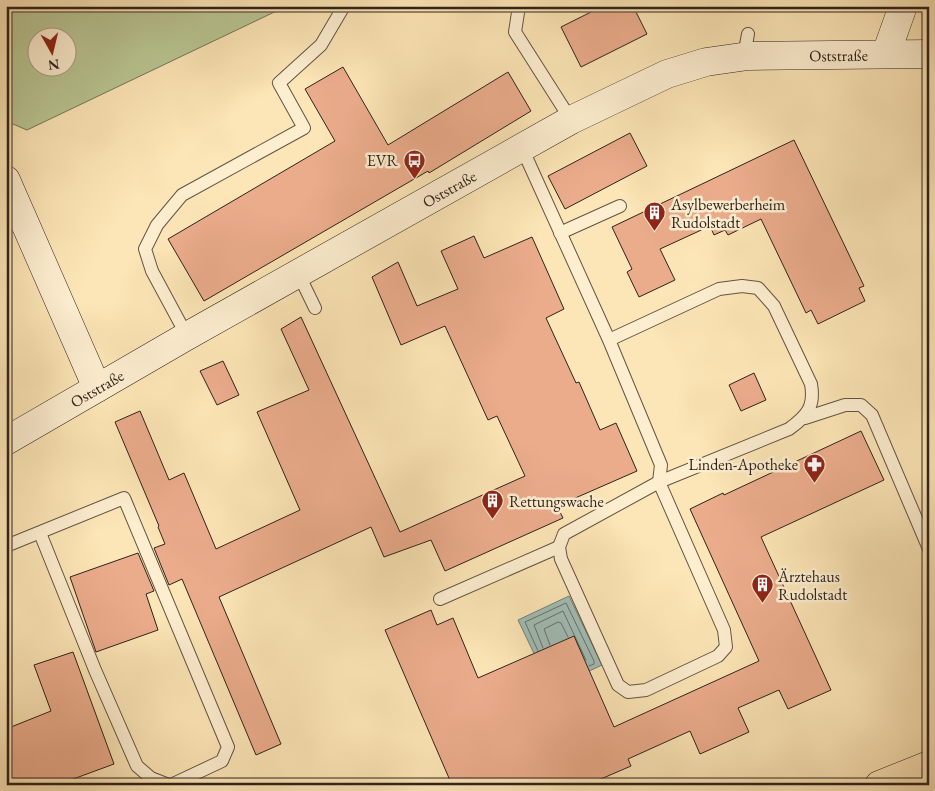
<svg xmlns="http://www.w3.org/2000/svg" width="935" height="791" font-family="'EB Garamond',serif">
	<rect width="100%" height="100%" fill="#fce5b6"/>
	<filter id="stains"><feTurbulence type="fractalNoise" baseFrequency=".004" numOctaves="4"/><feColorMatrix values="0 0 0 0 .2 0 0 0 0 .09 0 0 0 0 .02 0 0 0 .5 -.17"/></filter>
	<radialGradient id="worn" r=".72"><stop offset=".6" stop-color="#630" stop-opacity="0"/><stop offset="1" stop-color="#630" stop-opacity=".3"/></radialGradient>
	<!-- green -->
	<path fill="#b9c693" stroke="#747458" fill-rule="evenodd" d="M6 6H287L27 130 6 121ZM38 38H68V68H38Z"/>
	<!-- water -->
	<path fill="#a1bdb6" stroke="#737f78" d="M569 596 602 665 551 689 518 620Z"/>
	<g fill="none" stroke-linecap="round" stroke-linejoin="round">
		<!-- shore -->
		<g stroke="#687069" stroke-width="1">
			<path d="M550 645 544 629 558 622 561 623 568 637"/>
			<path d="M543 648 534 625 563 611 586 660"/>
			<path d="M538 651 525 622 566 603 594 661V664L589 666"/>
		</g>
	</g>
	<!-- building -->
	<g fill="#ebac8c" stroke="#2e231c">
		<path d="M603 6H633L647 34 581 67 561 27Z"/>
		<path d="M343 67 388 145 508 72 531 111 429 173 428 171 204 301 168 239 335 141 305 89Z"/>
		<path d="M630 133 647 166 565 209 548 176Z"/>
		<path d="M794 140 864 286 859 288 865 301 818 324 811 310 806 313 761 219 728 235 725 230 714 235 710 226 660 249 675 280 639 297 627 272 632 269 612 227Z"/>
		<path d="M474 236 484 258 532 237 564 309 546 318 576 383 579 382 600 430 616 423 637 471 557 506 563 518 445 571 431 540 384 557 371 527 219 597 281 744 256 755 182 579 169 585 154 548 165 544 158 527 159 526 115 422 140 411 169 480 184 473 216 549 300 510 257 412 309 390 281 329 301 317 400 532 525 476 497 416 488 420 445 326 401 345 372 277 398 262 417 306 458 289 441 251Z"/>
		<path d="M223 361 239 395 217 405 200 371Z"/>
		<path d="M754 373 766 400 741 411 729 385Z"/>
		<path d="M861 431 884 480 761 537 831 690 788 709 779 690 738 708 749 732 700 754 690 731 628 759 631 766 587 785H452L385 630 431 610 437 625 453 618 478 678 574 636 614 727 759 661 690 509 723 493 724 495Z"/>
		<path d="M138 553 154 591 146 594 158 630 96 652 70 577Z"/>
		<path d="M73 652 114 764 57 785H6V729L51 711 34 665Z"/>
	</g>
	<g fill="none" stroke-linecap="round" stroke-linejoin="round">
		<defs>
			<g id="lane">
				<path d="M519 6 515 32 571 120"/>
				<path d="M748 34 746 45 748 56"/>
				<path d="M522 148 609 340 661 465 659 482 789 429C807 416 815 407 811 384L774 306 758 288 742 286 719 289 609 340"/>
				<path d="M560 233 620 206"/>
				<path d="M298 273 315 308"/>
				<path d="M187 336 152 271 145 249 157 225 182 195 304 128 279 83 321 45 344 6"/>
				<path d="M805 418 845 405H861L872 415 929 549"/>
				<path d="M659 482 724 630 726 647 718 656 646 690 628 692 618 685 561 559 559 547 564 534Z"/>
				<path d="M40 533 95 670 137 766 151 778 169 785"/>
				<path d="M6 546 124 498 228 747 222 761 171 785"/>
				<path d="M440 599 559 547"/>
			</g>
			<g id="secondary">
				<path d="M886 54 903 6"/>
				<path d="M6 180 97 388"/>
				<path id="s1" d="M6 441 187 336 571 120 667 74 706 62 748 56 929 54"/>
			</g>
			<path id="primary" d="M879 785 929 765"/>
		</defs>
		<!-- lane casing -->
		<use href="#lane" stroke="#625442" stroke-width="14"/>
		<!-- secondary casing -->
		<use href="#secondary" stroke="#2e231c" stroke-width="29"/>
		<!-- primary casing -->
		<use href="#primary" stroke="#2e231c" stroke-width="29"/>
		<!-- lane -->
		<use href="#lane" stroke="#fdeed0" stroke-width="12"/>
		<!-- secondary -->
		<use href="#secondary" stroke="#fdeed0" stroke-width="28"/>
		<!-- primary -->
		<use href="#primary" stroke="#fce5b6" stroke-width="28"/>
	</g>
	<!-- icons -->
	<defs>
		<symbol id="bus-pin" viewBox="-11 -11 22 30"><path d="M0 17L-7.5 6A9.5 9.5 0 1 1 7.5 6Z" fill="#8f2418" stroke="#fdeed0"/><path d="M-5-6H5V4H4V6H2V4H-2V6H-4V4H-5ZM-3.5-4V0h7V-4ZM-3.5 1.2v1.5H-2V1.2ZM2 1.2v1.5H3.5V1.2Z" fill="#fff"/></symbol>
		<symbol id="building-pin" viewBox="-11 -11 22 30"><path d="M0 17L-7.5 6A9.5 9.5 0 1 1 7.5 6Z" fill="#8f2418" stroke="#fdeed0"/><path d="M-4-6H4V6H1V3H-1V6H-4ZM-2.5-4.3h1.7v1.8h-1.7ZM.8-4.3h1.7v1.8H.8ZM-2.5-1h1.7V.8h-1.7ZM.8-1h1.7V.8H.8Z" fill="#fff"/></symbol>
		<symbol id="pharmacy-pin" viewBox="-11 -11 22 30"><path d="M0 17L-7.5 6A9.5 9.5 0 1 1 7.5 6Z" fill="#8f2418" stroke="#fdeed0"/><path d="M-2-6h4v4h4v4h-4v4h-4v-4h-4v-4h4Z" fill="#fff"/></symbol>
	</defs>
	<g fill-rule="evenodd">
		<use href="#bus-pin" x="402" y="148" width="25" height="34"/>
		<use href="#building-pin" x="642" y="200" width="25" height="34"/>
		<use href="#pharmacy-pin" x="802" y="452" width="25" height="34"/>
		<use href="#building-pin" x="480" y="488" width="25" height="34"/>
		<use href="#building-pin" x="750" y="572" width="25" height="34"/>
	</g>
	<g text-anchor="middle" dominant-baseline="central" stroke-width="5" stroke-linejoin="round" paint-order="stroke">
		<!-- street labels -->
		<g font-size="16" fill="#2e231c" stroke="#fdeed0">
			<text stroke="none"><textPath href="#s1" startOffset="930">Oststraße</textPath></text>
			<text stroke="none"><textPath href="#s1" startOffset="510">Oststraße</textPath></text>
			<text stroke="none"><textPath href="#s1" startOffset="105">Oststraße</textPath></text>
		</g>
		<!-- poi labels -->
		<g font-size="16" fill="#2e231c" stroke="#fdeed0" text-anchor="start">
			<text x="398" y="160" text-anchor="end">EVR</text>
			<text x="671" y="204">Asylbewerberheim<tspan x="671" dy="18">Rudolstadt</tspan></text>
			<text x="798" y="464" text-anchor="end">Linden-Apotheke</text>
			<text x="509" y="501">Rettungswache</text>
			<text x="778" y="576">Ärztehaus<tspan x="778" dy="18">Rudolstadt</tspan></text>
		</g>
	</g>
	<!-- margin -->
	<rect width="935" height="791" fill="none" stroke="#fce5b6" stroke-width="25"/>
	<rect x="8" y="8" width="920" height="776" fill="none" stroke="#2e231c" stroke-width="2.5"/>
	<rect x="12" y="12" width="910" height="766" fill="none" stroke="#2e231c"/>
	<!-- north arrow -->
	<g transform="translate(52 52) rotate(172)"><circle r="24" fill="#fdeed0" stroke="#aa9d88"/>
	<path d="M0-4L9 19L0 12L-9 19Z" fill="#8f2418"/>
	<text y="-8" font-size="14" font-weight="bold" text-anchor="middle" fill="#2e231c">N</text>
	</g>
	<rect width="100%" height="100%" filter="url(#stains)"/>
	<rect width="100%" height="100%" fill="url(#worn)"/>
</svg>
